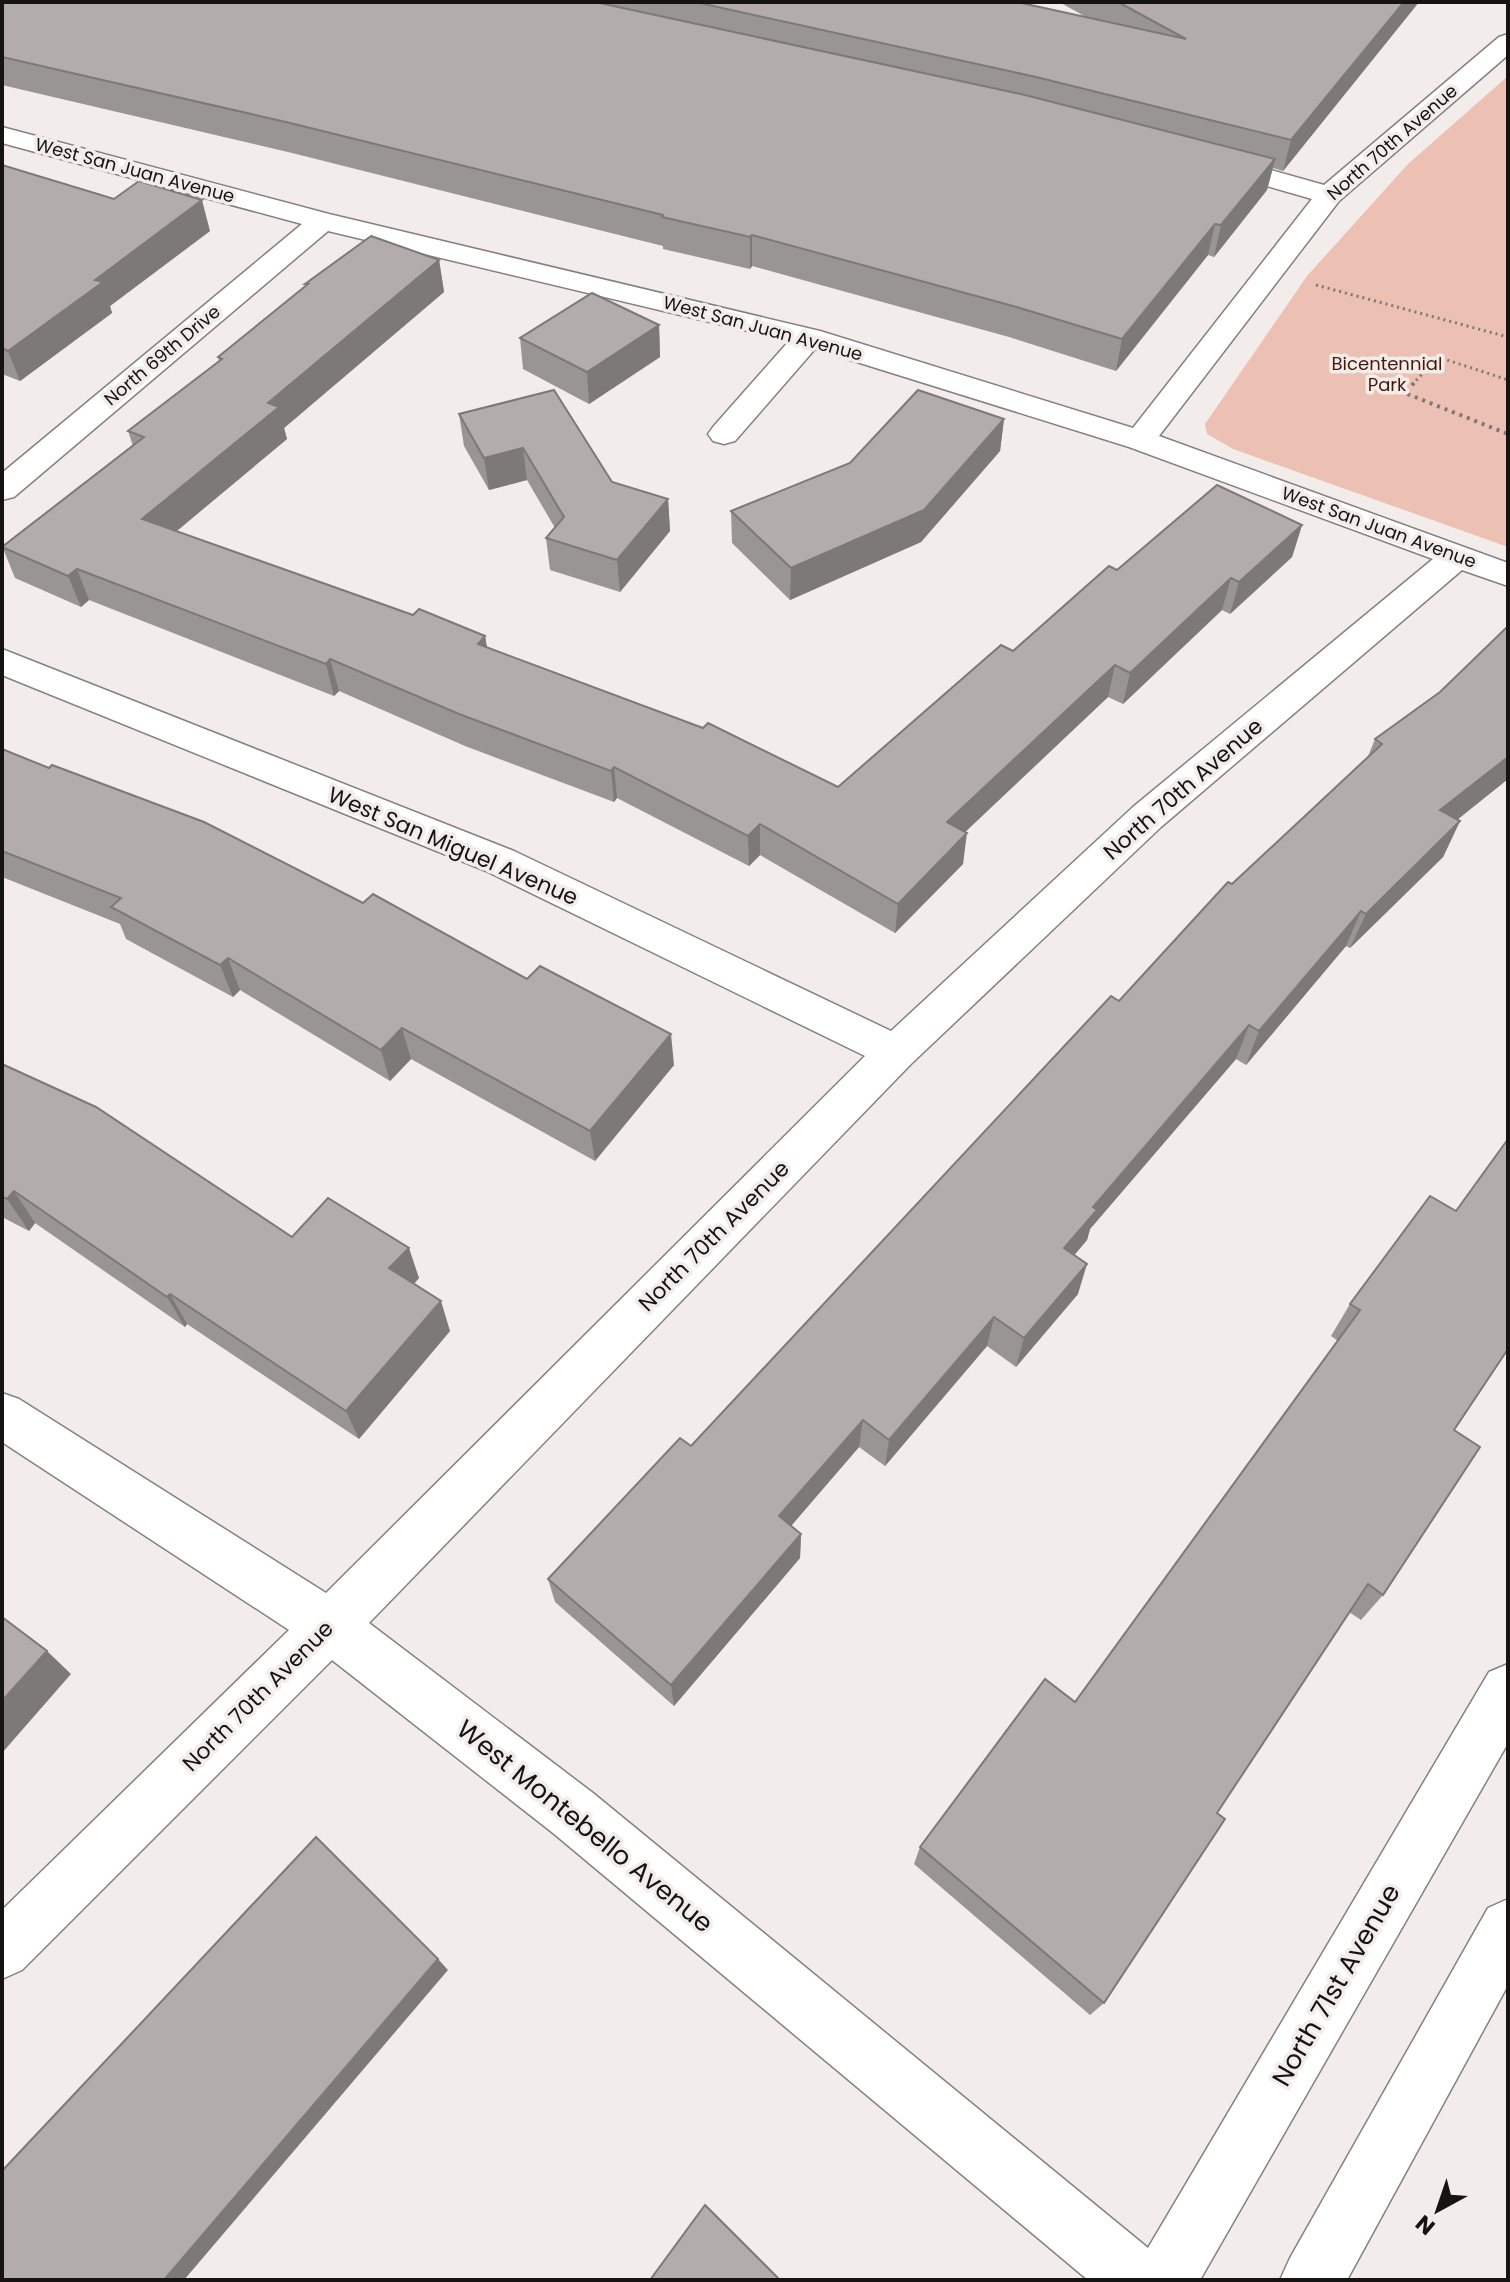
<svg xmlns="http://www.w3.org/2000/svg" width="1510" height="2282" font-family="Poppins,sans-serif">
	<rect width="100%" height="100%" fill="#f2edeb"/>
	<!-- green -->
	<path fill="#ecc1b4" d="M1508 76V547L1233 449 1207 434 1205 424 1307 276 1408 164Z"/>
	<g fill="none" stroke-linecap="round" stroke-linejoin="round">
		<defs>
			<g id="minor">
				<path d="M1508 34V55L1339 201 1159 436 1508 563V586L1462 570 1161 827 911 1064 369 1623 593 1793 1148 2248 1489 1672 1508 1664V1743L1200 2280H1088L553 1833 332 1660 22 1970 2 1979V1910L289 1630 2 1442V1393L19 1399 326 1593 865 1056 486 871 2 675V649L514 851 891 1031 1133 807 1433 559 1129 447 815 349 735 441 724 444 713 441 708 434 713 427 789 341 328 231 14 497 2 500V473L302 224 2 143V127L329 214 820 331 1133 428 1312 199 1204 168 1200 162 1204 156 1214 154 1324 185 1499 37Z"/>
				<path d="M1508 1899V1985L1347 2280H1280L1290 2258 1488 1908Z"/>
			</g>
		</defs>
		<!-- minor casing -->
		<use href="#minor" stroke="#868180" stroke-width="3"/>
		<!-- path-far1 -->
		<g stroke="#7c7877" stroke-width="3" stroke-dasharray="2 4" stroke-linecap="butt">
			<path d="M1316 285 1508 337"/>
			<path d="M1412 385 1438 357 1508 380"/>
		</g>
		<!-- path -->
		<path stroke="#7c7877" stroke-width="4" stroke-dasharray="3 5" stroke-linecap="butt" d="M1414 383 1405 393 1508 434"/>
		<!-- minor -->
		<use href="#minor" fill="#fff" fill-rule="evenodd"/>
	</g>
	<!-- wall -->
	<g fill="#999593">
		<path d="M2 2H1017L1086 17 1059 2H1419L1283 171 1273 168 1267 190 1214 257 1208 255 1116 371 1009 337 752 266 750 269 663 249V246L292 153 2 85Z"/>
		<path d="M2 165 210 231 110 306 112 313 20 381 2 374Z"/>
		<path d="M439 260 444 292 284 428 287 439 176 531 413 615 485 636 487 647 838 787 1117 570 1302 525 1292 557 1230 614 1222 610 1123 704 1108 697 965 832 963 864 895 933 760 855 749 866 617 798 614 802 465 746 339 691 334 696 89 600 81 607 15 578 2 546 133 446 128 431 219 361 218 357 306 286 305 284Z"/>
		<path d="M659 325 660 357 589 404 523 369 520 338Z"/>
		<path d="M459 414 612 482 668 499 670 531 620 592 550 570 546 538 555 528 527 480 489 490 464 446Z"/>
		<path d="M1004 419 1000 451 921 542 790 600 732 543 731 511Z"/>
		<path d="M1375 739 1508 779 1457 820 1460 821 1443 857 1350 948 1346 946 1246 1065 1236 1059 1090 1229 1087 1240 1074 1255 1078 1294 1016 1367 987 1346 885 1466 859 1447 791 1526 801 1534 800 1558 674 1706 555 1602 548 1579 691 1446 1232 884 1367 759Z"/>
		<path d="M2 749 674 1065 595 1161 411 1059 390 1081 240 990 233 997 126 939 120 924 2 877Z"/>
		<path d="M2 1064 292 1237 419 1278 414 1284 450 1331 359 1439 187 1324 185 1327 35 1223 29 1231 2 1217Z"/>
		<path d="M1430 1196 1454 1430 1383 1595 1361 1620 1349 1612 1217 1813 1104 2003 1090 2015 914 1864 920 1847 1075 1702 1338 1341 1331 1336 1350 1304Z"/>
	</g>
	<!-- shaded-wall -->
	<g fill="#7d7978">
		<path d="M1404 2H1419L1283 171 1291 140Z"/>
		<path d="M1275 159 1267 190 1214 257 1221 225Z"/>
		<path d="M202 200 210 231 110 306 112 313 20 381 8 351 95 280Z"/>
		<path d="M1215 224 1208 255 1116 371 1122 339Z"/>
		<path d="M752 235V266L750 269V237Z"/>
		<path d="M439 260 444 292 284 428 287 439 153 551 142 519 268 403Z"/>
		<path d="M659 325 660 357 589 404 587 372Z"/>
		<path d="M1004 419 1000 451 921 542 790 600 791 568Z"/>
		<path d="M523 448 527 480 489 490 484 458Z"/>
		<path d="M668 499 670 531 620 592 617 560Z"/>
		<path d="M1302 525 1292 557 1230 614 1239 582Z"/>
		<path d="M77 569 89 600 81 607 68 576Z"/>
		<path d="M1231 578 1222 610 1123 704 1130 673Z"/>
		<path d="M485 636 490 668 478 644Z"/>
		<path d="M330 659 339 691 334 696 326 664Z"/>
		<path d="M1115 665 1108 697 943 853 947 822Z"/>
		<path d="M1508 757V779L1424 846 1440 810Z"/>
		<path d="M614 767 617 798 614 802 611 771Z"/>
		<path d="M1460 821 1443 857 1350 948 1366 914Z"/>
		<path d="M760 824V855L749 866 748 836Z"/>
		<path d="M967 833 963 864 895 933 898 904Z"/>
		<path d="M1361 911 1346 946 1246 1065 1259 1031Z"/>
		<path d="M228 958 240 990 233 997 220 965Z"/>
		<path d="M1249 1025 1236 1059 1090 1229 1087 1240 1055 1278 1064 1248 1093 1207Z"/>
		<path d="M402 1028 411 1059 390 1081 381 1050Z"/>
		<path d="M671 1034 674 1065 595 1161 590 1131Z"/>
		<path d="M14 1191 35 1223 29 1231 7 1199Z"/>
		<path d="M409 1248 419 1278 400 1299 389 1268Z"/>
		<path d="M1087 1264 1078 1294 1016 1367 1024 1338Z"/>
		<path d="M170 1294 187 1324 185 1327 167 1297Z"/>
		<path d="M441 1301 450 1331 359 1439 346 1411Z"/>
		<path d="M994 1317 987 1346 885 1466 889 1440Z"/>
		<path d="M863 1420 859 1447 778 1541 779 1516Z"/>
		<path d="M801 1534 800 1558 674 1706 671 1685Z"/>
		<path d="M47 1651 71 1674 2 1753V1701Z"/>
		<path d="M438 1959 448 1970 184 2280H164Z"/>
	</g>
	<!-- building -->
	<g fill="#b2adab" stroke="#7d7978" stroke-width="2">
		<path d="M2 2H595L1025 95 1275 159 1221 225 1215 224 1122 339 1013 306 752 235 750 237 662 217 663 215 286 122 2 57Z"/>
		<path d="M695 2H1017L1186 39 1118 2H1404L1291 140 1036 77Z"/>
		<path d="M2 165 114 199 139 181 202 200 95 280 103 282 8 351 2 348Z"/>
		<path d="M371 236 439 260 268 403 279 407 142 519 413 615 419 609 485 636 478 644 703 728 708 723 838 787 1001 645 1013 651 1109 566 1117 570 1217 485 1302 525 1239 582 1231 578 1130 673 1115 665 947 822 967 833 898 904 760 824 748 836 614 767 611 771 459 714 330 659 326 664 77 569 68 576 2 547 144 437 128 431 222 359 218 357 308 284H305Z"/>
		<path d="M592 293 659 325 587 372 520 338Z"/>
		<path d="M554 390 612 482 668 499 617 560 546 538 564 517 523 448 484 458 459 414Z"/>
		<path d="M918 390 1004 419 924 510 791 568 731 511 850 463Z"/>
		<path d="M1508 626V757L1440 810 1460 821 1366 914 1361 911 1259 1031 1249 1025 1093 1207 1097 1210 1064 1248 1087 1264 1024 1338 994 1317 889 1440 863 1420 779 1516 801 1534 671 1685 548 1579 680 1438 691 1446 1111 996 1119 1001 1228 882 1232 884 1382 744 1375 739 1440 692Z"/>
		<path d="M2 749 49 768 52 765 204 822 363 903 373 894 527 979 540 966 671 1034 590 1131 402 1028 381 1050 228 958 220 965 111 907 121 898 2 851Z"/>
		<path d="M2 1064 96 1107 292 1237 328 1198 409 1248 389 1268 441 1301 346 1411 170 1294 167 1297 14 1191 7 1199 2 1196Z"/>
		<path d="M1508 1139V1349L1454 1430 1480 1447 1383 1595 1368 1584 1217 1813 1225 1819 1104 2003 920 1847 1045 1679 1075 1702 1360 1310 1350 1304 1430 1196 1456 1211Z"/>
		<path d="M2 1617 47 1651 2 1701Z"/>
		<path d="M316 1837 438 1959 164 2280H2V2171Z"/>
		<path d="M705 2205 780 2280H650Z"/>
	</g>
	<g text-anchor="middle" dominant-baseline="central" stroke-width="7" stroke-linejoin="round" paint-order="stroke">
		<!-- far-street labels -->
		<g font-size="18" fill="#161413" stroke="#f2edeb">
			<text transform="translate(1392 142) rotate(-41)">North 70th Avenue</text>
			<text transform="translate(135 170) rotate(15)">West San Juan Avenue</text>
			<text transform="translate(763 328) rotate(15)">West San Juan Avenue</text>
			<text transform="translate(162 355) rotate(-40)">North 69th Drive</text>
			<text transform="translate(1379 527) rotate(20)">West San Juan Avenue</text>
		</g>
		<!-- far-park labels -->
		<g font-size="18" fill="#481707" stroke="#f2edeb">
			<text x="1387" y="363">Bicentennial<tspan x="1387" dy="21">Park</tspan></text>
		</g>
		<!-- street labels -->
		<g font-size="22" fill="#161413" stroke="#f2edeb">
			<text transform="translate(1183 789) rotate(-41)">North 70th Avenue</text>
			<text transform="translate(453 846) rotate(23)">West San Miguel Avenue</text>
			<text transform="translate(714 1236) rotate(-45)">North 70th Avenue</text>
			<text transform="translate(258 1696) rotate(-45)">North 70th Avenue</text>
		</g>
		<!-- near-street labels -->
		<g font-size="26" fill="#161413" stroke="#f2edeb">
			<text transform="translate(585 1826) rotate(39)">West Montebello Avenue</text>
			<text transform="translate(1336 1985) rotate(-60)">North 71st Avenue</text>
		</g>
	</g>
	<!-- border -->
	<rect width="1510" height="2282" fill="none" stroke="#161413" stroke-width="8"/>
	<!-- north arrow -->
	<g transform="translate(1438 2210) rotate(220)" stroke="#f2edeb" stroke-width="6" paint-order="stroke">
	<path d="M0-6L14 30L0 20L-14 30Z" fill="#161413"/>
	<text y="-12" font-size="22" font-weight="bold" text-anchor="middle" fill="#161413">N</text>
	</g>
</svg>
